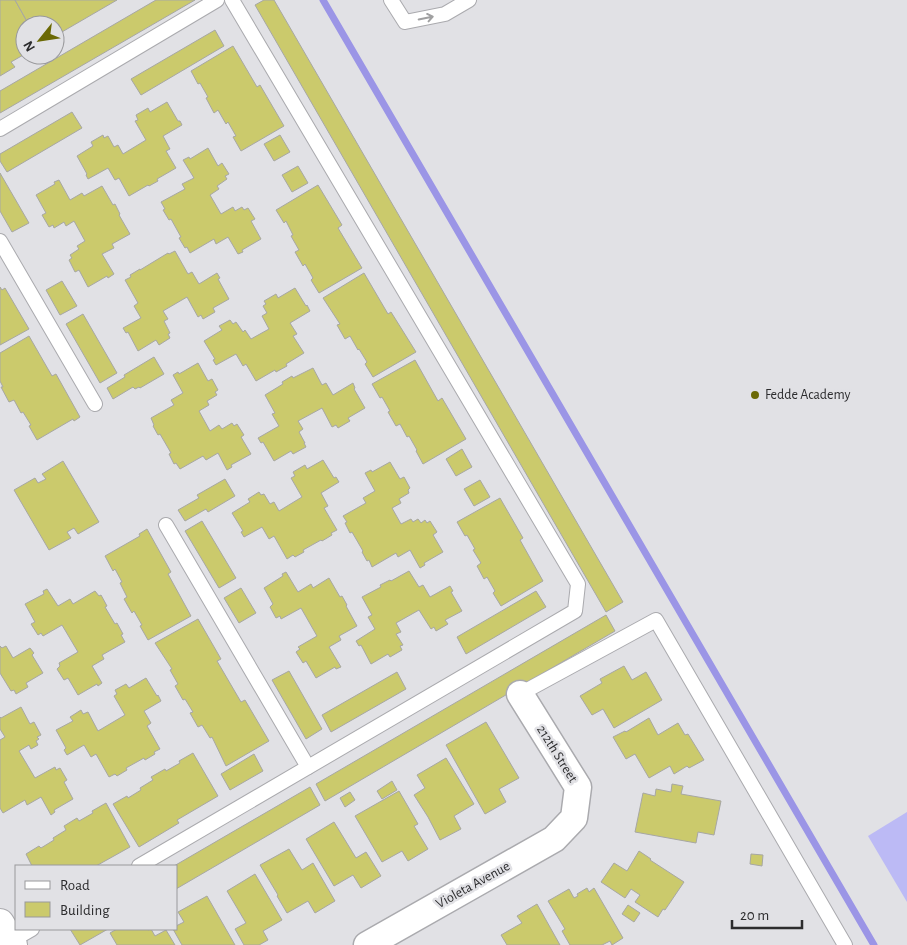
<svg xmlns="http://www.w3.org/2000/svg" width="907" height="945" font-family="'Alegreya Sans',sans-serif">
	<rect width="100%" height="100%" fill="#e1e1e5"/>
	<!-- green -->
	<path fill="#bcbaf5" d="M907 812V902L868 836Z"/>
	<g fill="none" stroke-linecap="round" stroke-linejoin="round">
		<!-- stream -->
		<path stroke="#9b95e6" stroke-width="7" d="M323 0 874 945"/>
	</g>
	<!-- building -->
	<g fill="#cbca6c" stroke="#a7a7a3">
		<path d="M0 0H15L29 25H25V54L11 62 15 67 0 76Z"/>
		<path d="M15 0H117L55 36V25H29Z"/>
		<path d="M156 0H195L0 113V91Z"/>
		<path d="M264 0H274L623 602 606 612 255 5Z"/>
		<path d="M215 30 224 46 141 95 131 79Z"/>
		<path d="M233 46 257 87 260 85 284 126 241 151 233 137 236 136 228 122 226 124 218 110 214 113 206 98 208 97 200 83 198 84 191 71Z"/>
		<path d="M167 102 178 121H180L182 125 163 136 170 149 166 151 176 168 157 179 158 181 149 186 148 185 129 196 119 178 115 180 108 168 88 179 86 175 87 174 77 156 93 146 91 142 103 135 104 138 108 136 114 147 118 145 123 154 146 140 135 121 138 120 136 115 148 108 150 112Z"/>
		<path d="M72 112 82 128 7 172 0 161V154Z"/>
		<path d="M280 135 290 152 274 161 264 144Z"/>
		<path d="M208 148 218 166 222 163 229 174 225 176 227 179 217 186 219 189 210 195 221 214 233 207 235 211 242 207 244 210 248 208 255 219 251 221 261 239 242 250 243 252 238 254 228 237 216 244 214 239 190 253 187 247 185 248 179 238 181 237 171 219 169 220 163 210 165 209 161 202 185 189 182 184 194 178 183 160 189 157 190 159Z"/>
		<path d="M298 166 308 183 292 192 282 175Z"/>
		<path d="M0 173 29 223 12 232 0 211Z"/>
		<path d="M59 180 70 200 82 193 84 196 102 186 113 205 115 204 120 214 119 215 130 234 112 244 114 248 102 254 114 274 108 278 107 276 88 287 79 270 75 272 69 260 72 258 70 255 79 249 77 246 85 241 74 221 66 226 64 222 54 228 53 225 49 227 42 215 46 213 36 195 55 184 54 182Z"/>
		<path d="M318 185 342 225 338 228 362 268 319 293 311 280 313 278 305 264 303 266 295 252 299 250 291 236 293 235 286 221 284 223 276 210Z"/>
		<path d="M175 251 188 274 192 272 199 284 217 273 220 278 218 279 229 299 213 308 215 312 203 319 201 315 198 317 187 297 163 311 168 319 164 321 170 333 168 334 170 338 159 345 156 340 138 351 128 332 126 333 123 328 141 318 134 306 138 303 125 280 131 277 130 275 140 269V270L168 253 169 254Z"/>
		<path d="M364 273 388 314 391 312 416 352 373 377 365 364 367 362 359 349 358 350 350 336 345 339 337 325 340 324 323 298Z"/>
		<path d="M62 281 77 306 60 315 46 290Z"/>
		<path d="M0 287 2 290 5 288 29 329 0 345Z"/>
		<path d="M295 288 306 306 307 305 310 311 290 323 297 334 293 336 304 353 286 364 287 366 276 372 275 370 256 381 246 364 243 366 236 354 216 365 213 360 215 359 204 341 222 330 219 326 230 320 233 324 236 322 243 332 245 330 251 339 269 329 262 316 267 313 263 306 266 304 264 301 276 294 278 298Z"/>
		<path d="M83 314 117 373 100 383 66 324Z"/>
		<path d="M29 336 52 376 56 374 80 417 74 421 73 419 37 440 29 426 31 425 23 412 21 413 14 400 9 402 1 387H3L0 381V353Z"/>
		<path d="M154 357 164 374 140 388 139 387 135 389 133 387 113 399 107 388 125 377 124 375Z"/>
		<path d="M415 360 438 401 442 398 466 439 423 464 416 451 417 450 409 436 407 437 400 424 396 426 388 412 390 411 382 397 380 398 372 384Z"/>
		<path d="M198 363 208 381 212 379 218 390 215 392 217 395 207 401 209 405 199 411 210 431 219 425 222 429 232 423 234 426 237 424 244 435 241 437 251 454 231 465 232 467 227 470 218 453 206 460 203 456 180 469 176 463 174 464 169 454 171 453 160 434 158 435 153 426 154 425 151 418 174 405 171 400 183 393 173 375 178 372 179 374Z"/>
		<path d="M313 368 322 385 326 383 333 395 353 383 355 388 354 389 365 408 348 418 350 421 338 428 336 425 332 427 322 408 298 421 303 429 299 432 305 443H304L306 447 293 454 291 451 274 461 263 442 261 443 258 438 279 426 272 414 275 413 265 395 283 384 282 382 292 376 293 378Z"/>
		<path d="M462 449 472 467 456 476 446 459Z"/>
		<path d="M323 460 334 478 336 477 339 482 321 493 328 506 324 508 337 530 331 533 332 535 322 541 321 540 303 550 304 552 295 557 293 555 287 559 274 536 269 539 262 527 244 537 241 532 243 531 232 513 250 502 248 499 259 492 261 495 264 494 270 504 274 502 279 511 302 497 291 478 295 476 293 472 305 465 307 469Z"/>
		<path d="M63 461 99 522 78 534 74 528 67 532 71 538 49 550 14 490 35 478 38 483 46 479 42 474Z"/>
		<path d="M390 462 400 479 404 477 410 488 408 490 409 493 399 499 401 503 392 508 401 524 411 519 413 522 418 519 421 523 425 520 427 523 430 521 437 532 433 535 443 552 424 563 425 565 420 568 410 550 398 557 396 553 372 567 369 560 367 561 362 552 363 551 352 532 350 533 345 523 347 522 343 516 366 503 363 498 375 491 365 473 371 470 372 472Z"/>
		<path d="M225 479 235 496 208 512 206 509 185 521 178 510 199 498 197 495Z"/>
		<path d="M480 480 490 497 474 506 464 489Z"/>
		<path d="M500 498 523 538 520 540 543 581 501 606 493 593 495 591 487 577 484 579 477 566 481 563 473 550 475 549 467 535 465 536 457 522Z"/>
		<path d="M202 521 236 578 219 588 185 531Z"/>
		<path d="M147 529 171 572 168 574 191 616 148 640 140 626 142 625 134 611 132 613 124 599 127 597 120 583 122 582 115 569 113 571 105 556 140 536 139 534Z"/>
		<path d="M409 571 419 587 423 585 430 597 450 586 453 591 451 592 462 611 445 620 448 624 436 631 434 627 431 629 419 610 396 623 401 632 396 634 403 645 400 646 402 650 390 657 388 654 371 664 361 645 359 646 356 641 375 629 368 617 372 615 362 597 381 587 380 585 390 580 391 581Z"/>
		<path d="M286 572 298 592 311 584 313 588 329 578 340 597 342 596 347 605 346 606 357 626 339 636 341 640 329 647 341 667 336 669 335 667 316 678 306 661 303 663 296 652 300 649 298 647 317 636 301 608 281 619 280 616 276 618 270 607 273 604 264 588 283 576 282 574Z"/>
		<path d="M241 588 256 613 239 623 224 598Z"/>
		<path d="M47 589 58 606 70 599 73 604 95 591 99 596 101 595 107 606 105 607 115 624 117 623 123 634 121 635 125 642 102 655 104 659 92 666 102 683 98 686 97 684 78 695 68 678 64 680 57 669 60 666 59 663 78 652 62 625 43 636 41 633 38 635 31 624 35 622 25 604 44 594 43 591Z"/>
		<path d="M536 591 546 607 466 654 457 637Z"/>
		<path d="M606 615 615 631 325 801 316 784Z"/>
		<path d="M198 619 221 659 217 661 241 702 245 700 269 741 226 766 212 737 210 738 202 725 198 727 190 713 193 712 185 699 183 700 175 686 178 684 170 670 172 669 155 643Z"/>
		<path d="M0 646 2 648 6 646 13 658 30 648 34 653 32 655 43 673 26 683 28 687 16 694 14 690 11 691 0 673Z"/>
		<path d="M624 666 632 680 646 672 662 700 614 728 603 709 592 715 580 696 602 683 600 679Z"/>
		<path d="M289 671 322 729 306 739 272 680Z"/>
		<path d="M397 672 406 689 331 732 322 715Z"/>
		<path d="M146 678 157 696 158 695 161 701 144 711 151 723 147 726 160 749 154 752 155 754 145 760 144 758 126 768 127 770 117 776 115 774 109 777 96 754 91 757 84 745 67 755 64 750 66 748 56 730 73 721 70 717 81 710 83 714 88 712 98 731 125 715 114 696 117 694 115 690 126 684 129 688Z"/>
		<path d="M21 707 30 724 34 722 41 735 37 737 39 739 36 741 38 745 31 749 29 745 19 751 35 778 55 767 56 770 60 768 67 780 64 782 73 799 54 810 55 812 51 815 41 797 27 805 25 800 3 813 0 808V740L5 737 0 729V717L1 718Z"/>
		<path d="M649 718 658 735 678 723 685 735 688 734 704 760 689 768 687 766 674 774 670 766 649 778 635 754 626 759 613 737 625 731 626 732Z"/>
		<path d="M486 722 519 778 499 789 506 802 485 814 446 745Z"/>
		<path d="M193 753 218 796 177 820 179 823 139 847 113 804 127 796 128 798 141 790 140 788 153 780 151 777 165 769 166 771 180 763 179 761Z"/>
		<path d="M254 754 263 771 230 790 221 774Z"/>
		<path d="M446 758 474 804 454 816 461 829 440 840 428 817 414 795 425 788 417 775Z"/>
		<path d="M392 781 397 790 382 799 377 791Z"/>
		<path d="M672 784 683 786 681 794 721 801 714 835 698 832 696 843 635 832 643 793 655 796 656 789 671 792Z"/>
		<path d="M310 787 320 805 176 889V866H174Z"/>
		<path d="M399 791 418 824 414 826 428 849 408 861 402 851 382 862 355 816Z"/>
		<path d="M350 792 355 800 345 807 340 798Z"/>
		<path d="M106 803 130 847 96 866H32L26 854 39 846 41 848 54 840 53 838 66 830 64 826 77 818 79 821 93 813 92 811Z"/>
		<path d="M334 822 356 858 366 852 381 876 361 888 353 875 334 886 306 839Z"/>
		<path d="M289 849 302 870 313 863 335 901 315 913 308 901 287 913 277 896 278 895 260 865Z"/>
		<path d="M639 851 651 859 650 860 684 882 665 910 663 909 658 917 635 902 640 895 631 889 625 898 601 882 614 863 627 871Z"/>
		<path d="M751 854 763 855 762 866 750 864Z"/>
		<path d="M255 874 282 920 263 931 268 940 259 945H244L235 929 246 923 227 891Z"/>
		<path d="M587 888 589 892 594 888 623 938 612 945 610 941 602 945H570L562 931 565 929 548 901 569 889 574 898 578 896 577 894Z"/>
		<path d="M207 896 235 945H182L173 929H176V926L184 922 178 912Z"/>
		<path d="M537 904 560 945H507L501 935 522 923 517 916Z"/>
		<path d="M628 905 640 913 634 922 622 914Z"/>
		<path d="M70 929H108L80 945Z"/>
		<path d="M117 929H147L148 930 151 929 155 936 166 930 175 945H117L110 933Z"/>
	</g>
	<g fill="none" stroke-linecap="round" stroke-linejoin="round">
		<defs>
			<g id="lane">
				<path d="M391 0 405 22 445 14 469 0"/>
				<path d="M0 129 217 0"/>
				<path d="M0 241 95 404"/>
				<path d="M166 525 308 767"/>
				<path d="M520 694 656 620 845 945"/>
				<path d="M139 866 575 611 578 584 232 0"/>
				<path d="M11 941 32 929"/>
			</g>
			<path id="street" d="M367 945 554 839 574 818 578 787 520 694"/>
			<path id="secondary" d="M0 923 13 945"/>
		</defs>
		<!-- lane casing -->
		<use href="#lane" stroke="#aaaaae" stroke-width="16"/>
		<!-- street casing -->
		<use href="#street" stroke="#aaaaae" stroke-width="29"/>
		<!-- secondary casing -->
		<use href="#secondary" stroke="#aaaaae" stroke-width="30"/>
		<!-- lane -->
		<use href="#lane" stroke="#fff" stroke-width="14"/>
		<!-- street -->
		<use href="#street" stroke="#fff" stroke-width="26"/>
		<!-- secondary -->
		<use href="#secondary" stroke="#fff" stroke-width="28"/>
	</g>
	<!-- one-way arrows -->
	<defs><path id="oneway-shaft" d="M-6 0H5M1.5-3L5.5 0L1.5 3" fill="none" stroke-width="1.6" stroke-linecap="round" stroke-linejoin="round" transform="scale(1.25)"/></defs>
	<use stroke="#a0a0a1" href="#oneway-shaft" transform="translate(426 18) rotate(-11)"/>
	<!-- markers -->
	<circle fill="#6b6905" stroke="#e1e1e5" stroke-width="2" cx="755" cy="395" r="5"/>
	<g text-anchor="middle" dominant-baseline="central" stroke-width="5" stroke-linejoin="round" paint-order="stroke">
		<!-- poi labels -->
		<g font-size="14" fill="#2c2c2e" stroke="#e1e1e5" text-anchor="start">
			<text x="765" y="395">Fedde Academy</text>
		</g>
		<!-- street labels -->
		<g font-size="14" fill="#2c2c2e" stroke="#e1e1e5">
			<text transform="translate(557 754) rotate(58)">212th Street</text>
			<text transform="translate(473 885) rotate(-29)">Violeta Avenue</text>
		</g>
	</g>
	<!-- legend -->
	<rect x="15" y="865" width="162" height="65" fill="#e1e1e5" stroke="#99999c"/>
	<rect x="25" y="881" width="25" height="8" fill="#ffffff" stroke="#99999c"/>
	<text x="60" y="890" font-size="15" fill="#2c2c2e">Road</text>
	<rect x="25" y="902" width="25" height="15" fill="#cbca6c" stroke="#99999c"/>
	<text x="60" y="915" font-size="15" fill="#2c2c2e">Building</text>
	<!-- north arrow -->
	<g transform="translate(40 40) rotate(240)"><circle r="24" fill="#e1e1e5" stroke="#99999c"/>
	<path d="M0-4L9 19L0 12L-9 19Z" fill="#6b6905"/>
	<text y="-8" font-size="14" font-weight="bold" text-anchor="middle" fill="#2c2c2e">N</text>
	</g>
	<!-- scale -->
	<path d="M732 920v8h70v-8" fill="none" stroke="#2c2c2e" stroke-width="2.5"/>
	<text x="740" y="920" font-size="15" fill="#2c2c2e" stroke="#e1e1e5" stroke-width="4" paint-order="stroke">20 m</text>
</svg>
